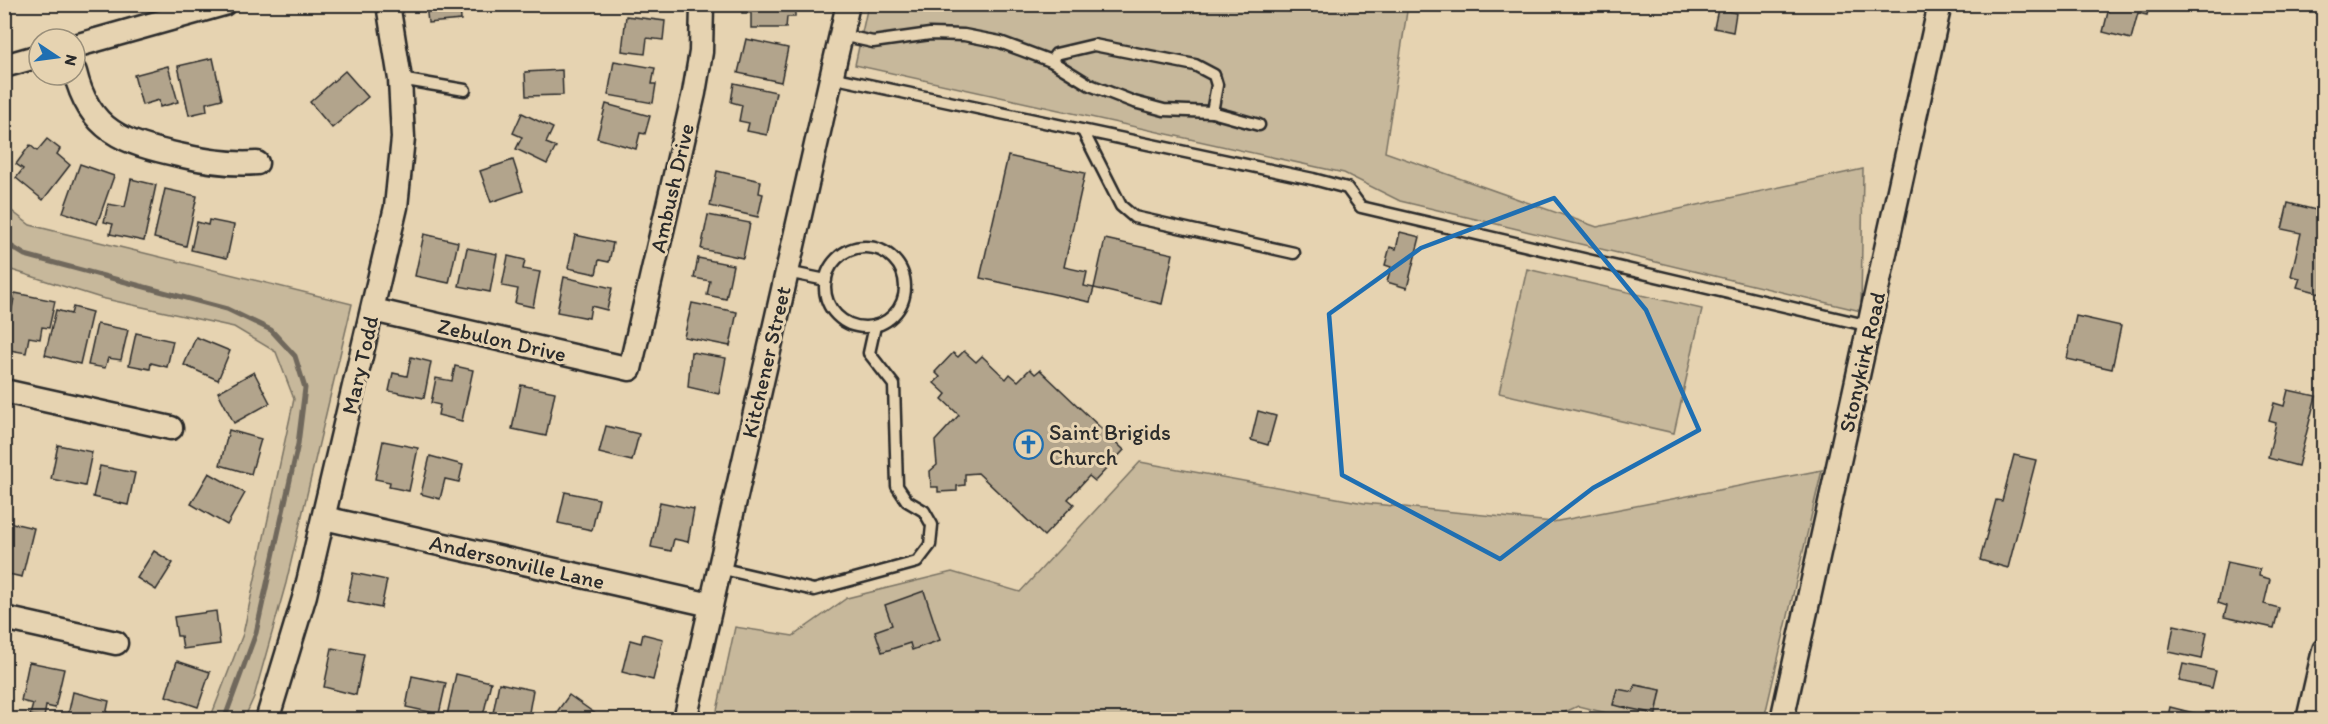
<svg xmlns="http://www.w3.org/2000/svg" width="2328" height="724" font-family="Itim,sans-serif">
	<rect width="100%" height="100%" fill="#e6d3b1"/>
	<filter id="ink" filterUnits="userSpaceOnUse"><feTurbulence type="fractalNoise" baseFrequency=".0167" numOctaves="2"/><feDisplacementMap in="SourceGraphic" scale="12" xChannelSelector="R" yChannelSelector="G"/><feConvolveMatrix kernelMatrix="1 2 1 2 8 2 1 2 1" color-interpolation-filters="sRGB"/></filter>
	<g filter="url(#ink)">
		<!-- green -->
		<g fill="#c7b89b" stroke="#797263" stroke-width="1.5" fill-rule="evenodd">
			<path d="M868 5H1408L1385 152 1597 227 1863 169 1861 311 1400 201 1344 173 855 65Z"/>
			<path d="M4 205 30 225 352 304 286 583 254 697 244 719H210L243 634 294 399 276 352 234 327 101 298 5 268Z"/>
			<path d="M1527 269 1702 309 1674 433 1499 393Z"/>
			<path d="M1140 462 1364 503 1553 522 1822 470 1764 719H1631L1578 706 1548 720H715L735 627 793 636 847 598 952 572 1020 592ZM1635 685 1661 690 1656 714 1613 705 1617 689 1633 692Z"/>
		</g>
		<g fill="none" stroke-linecap="round" stroke-linejoin="round">
			<!-- stream -->
			<path stroke="#6f685c" stroke-width="5" d="M4 242 25 255 227 309 271 330 295 356 305 388 298 444 256 633 224 720"/>
		</g>
		<!-- building -->
		<g fill="#b2a48c" stroke="#2b2b2b" stroke-width="1.5">
			<path d="M426 4H460L461 20 428 23Z"/>
			<path d="M742 4 795 5V17H787L786 28H751V13H742Z"/>
			<path d="M2110 4H2150L2147 15 2138 13 2131 39 2103 32Z"/>
			<path d="M1718 9 1736 13 1733 32 1714 28Z"/>
			<path d="M626 16 665 21 663 40 647 38 645 54 622 51Z"/>
			<path d="M746 39 788 48 781 82 738 73Z"/>
			<path d="M213 58 222 99 206 103 207 111 189 115 178 66Z"/>
			<path d="M614 61 655 68 652 84H656L653 103 608 95Z"/>
			<path d="M168 66 178 102 160 107 159 100 142 105 134 75Z"/>
			<path d="M562 70 563 95 526 96 525 72Z"/>
			<path d="M345 71 368 97 332 128 310 102Z"/>
			<path d="M734 83 776 92 767 135 747 131 749 123 739 121 742 105 731 102Z"/>
			<path d="M606 104 650 116 645 134 640 133 636 149 597 138Z"/>
			<path d="M522 113 553 128 546 143 556 147 547 164 516 149 522 137 513 133Z"/>
			<path d="M47 139 60 149 57 154 70 165 43 200 16 178 23 169 16 164 30 145 37 151Z"/>
			<path d="M1008 156 1085 173 1064 267 1087 272 1084 286 1094 288 1090 302 980 278Z"/>
			<path d="M513 160 523 191 491 202 480 171Z"/>
			<path d="M80 164 114 176 97 224 63 212Z"/>
			<path d="M717 171 761 181 759 193 763 194 758 217 710 206Z"/>
			<path d="M131 179 156 185 144 241 110 234 113 224 104 222 108 204 125 207Z"/>
			<path d="M165 189 197 196 186 246 154 238Z"/>
			<path d="M2288 203 2324 212V294L2297 287 2300 278 2291 276 2301 233 2282 229Z"/>
			<path d="M708 215 750 223 743 258 701 249Z"/>
			<path d="M209 220 234 225 227 258 191 250 197 222 208 225Z"/>
			<path d="M1400 232 1420 237 1407 288 1387 282 1391 267 1385 265 1390 247 1396 249Z"/>
			<path d="M424 234 458 242 449 283 415 276Z"/>
			<path d="M575 235 613 243 609 262 599 260 596 274 568 268Z"/>
			<path d="M1105 239 1173 254 1162 304 1094 288Z"/>
			<path d="M467 248 497 254 490 292 459 286Z"/>
			<path d="M508 256 525 260 523 269 540 272 533 307 515 303 518 289 502 286Z"/>
			<path d="M698 258 733 265 726 299 707 295 710 281 694 278Z"/>
			<path d="M564 277 612 288 607 310 591 306 589 318 557 312Z"/>
			<path d="M15 293 55 301 49 328 42 327 40 339 29 337 26 353 4 349Z"/>
			<path d="M692 303 737 312 730 346 684 337Z"/>
			<path d="M73 307 92 312 80 364 45 355 56 310 71 314Z"/>
			<path d="M2076 316 2121 326 2112 369 2067 359Z"/>
			<path d="M97 324 128 330 121 360 108 358 105 368 88 365Z"/>
			<path d="M136 333 173 341 167 367 151 363 150 369 129 365Z"/>
			<path d="M196 337 230 351 218 380 184 365Z"/>
			<path d="M964 351 976 362 982 356 1006 379 1010 374 1018 381 1030 369 1035 374 1040 370 1124 450 1095 481 1089 476 1068 499 1074 504 1044 536 978 473 965 474V485L957 486V491L938 492V487H931L930 471 937 465 935 441 959 415 942 399 946 394 934 383 940 377 935 372 953 353 958 357Z"/>
			<path d="M691 352 726 358 719 394 688 387Z"/>
			<path d="M411 357 431 362 424 398 389 391 393 373 407 376Z"/>
			<path d="M455 366 473 370 462 421 438 415 440 405 431 403 436 378 452 381Z"/>
			<path d="M254 372 270 403 234 423 218 392Z"/>
			<path d="M521 385 555 392 546 436 512 429Z"/>
			<path d="M2288 390 2316 396 2298 466 2268 458 2276 423 2269 421 2274 403 2284 406Z"/>
			<path d="M1258 411 1276 416 1268 445 1251 440Z"/>
			<path d="M606 426 639 434 632 461 599 453Z"/>
			<path d="M229 430 261 439 251 474 220 465Z"/>
			<path d="M383 441 418 448 409 491 389 487 390 482 375 479Z"/>
			<path d="M58 445 92 452 85 486 51 479Z"/>
			<path d="M2014 455 2036 460 2008 568 1980 560 1996 500 2002 501Z"/>
			<path d="M430 456 463 465 459 482 445 479 440 499 421 494Z"/>
			<path d="M100 466 135 473 128 505 93 497Z"/>
			<path d="M209 473 245 493 227 525 191 504Z"/>
			<path d="M565 492 599 499 592 530 558 523Z"/>
			<path d="M660 502 694 509 688 542 674 539 671 551 651 547Z"/>
			<path d="M4 521 34 528 22 577 4 573Z"/>
			<path d="M154 551 173 563 156 590 137 578Z"/>
			<path d="M2227 562 2260 569 2259 576 2270 579 2264 604 2279 608 2274 628 2224 617 2227 606 2218 603Z"/>
			<path d="M353 573 387 580 381 608 347 601Z"/>
			<path d="M924 591 940 640 912 650 910 643 882 652 875 631 892 625 885 605Z"/>
			<path d="M216 611 220 644 183 649 181 636H177L174 617Z"/>
			<path d="M2174 625 2207 632 2202 659 2169 652Z"/>
			<path d="M643 634 663 639 653 680 622 672 630 640 641 643Z"/>
			<path d="M332 648 364 654 356 695 324 687Z"/>
			<path d="M177 661 210 672 198 707 166 696Z"/>
			<path d="M29 662 64 669 55 708 46 706 44 718 30 715 33 704 21 701Z"/>
			<path d="M2183 664 2216 671 2212 688 2179 681Z"/>
			<path d="M456 674 491 682 482 720H463L447 715Z"/>
			<path d="M412 676 446 683 439 714 406 707Z"/>
			<path d="M499 683 533 690 528 718 515 716 514 720 492 718Z"/>
			<path d="M1635 685 1661 690 1656 714 1613 705 1617 689 1633 692Z"/>
			<path d="M73 692 109 701 105 720H67Z"/>
			<path d="M569 695 597 715 594 720H551Z"/>
			<path d="M2170 707 2221 720H2167Z"/>
		</g>
		<g fill="none" stroke-linecap="round" stroke-linejoin="round">
			<defs>
				<g id="service">
					<path d="M841 35 873 42 930 34 964 35 1000 42 1051 61 1090 85 1134 102 1164 110 1212 112 1259 125"/>
					<path d="M1051 61 1056 54 1094 45 1195 65 1214 75 1217 85 1212 112"/>
					<path d="M831 77 1313 179 1347 188 1361 207 1870 326"/>
					<path d="M400 79 465 90"/>
					<path d="M1083 131 1121 206 1134 217 1294 253"/>
					<circle cx="865" cy="287" r="40"/>
					<path d="M787 272 826 280"/>
					<path d="M719 568 814 590 917 562 930 545 932 525 924 511 907 501 897 486 894 385 869 353 875 326"/>
				</g>
				<g id="minor">
					<path d="M75 46 224 4"/>
					<path d="M4 66 39 56"/>
					<path d="M75 72C89 131 124 143 179 155 205 161 229 165 257 163"/>
					<path d="M373 310 630 369 694 93 701 52 702 4"/>
					<path d="M4 391 171 428"/>
					<path d="M324 518 711 605"/>
					<path d="M4 618 116 643"/>
					<path d="M267 720 305 595 396 207 403 138 400 79 388 4"/>
					<path d="M685 720 848 4"/>
					<path d="M1782 720 1940 4"/>
					<path d="M2308 720 2324 650"/>
				</g>
			</defs>
			<!-- service casing -->
			<use href="#service" stroke="#2b2b2b" stroke-width="15"/>
			<!-- minor casing -->
			<use href="#minor" stroke="#2b2b2b" stroke-width="27"/>
			<!-- service -->
			<use href="#service" stroke="#e6d3b1" stroke-width="10"/>
			<!-- minor -->
			<use href="#minor" stroke="#e6d3b1" stroke-width="22"/>
		</g>
	</g>
	<!-- marked area -->
	<path fill="none" stroke="#1f6fb2" stroke-width="4.5" stroke-linejoin="round" d="M1554 198 1646 310 1699 430 1593 488 1500 559 1342 475 1329 314 1421 248Z"/>
	<!-- icons -->
	<defs>
		<symbol id="church-ring" viewBox="-11 -11 22 22"><circle r="9.5" fill="#e6d3b1" stroke="#1f6fb2" stroke-width="1.5"/><path d="M-1.2-6h2.4v3.5h3.3v2.4h-3.3V6h-2.4V-.1h-3.3v-2.4h3.3Z" fill="#1f6fb2"/></symbol>
	</defs>
	<g fill-rule="evenodd">
		<use href="#church-ring" x="1012" y="428" width="33" height="33"/>
	</g>
	<g text-anchor="middle" dominant-baseline="central" stroke-width="6" stroke-linejoin="round" paint-order="stroke">
		<!-- street labels -->
		<g font-size="22" fill="#2b2b2b" stroke="#e6d3b1">
			<text transform="translate(672 188) rotate(-77)">Ambush Drive</text>
			<text transform="translate(502 340) rotate(13)">Zebulon Drive</text>
			<text transform="translate(766 362) rotate(-77)">Kitchener Street</text>
			<text transform="translate(1862 362) rotate(-77)">Stonykirk Road</text>
			<text transform="translate(360 365) rotate(-77)">Mary Todd</text>
			<text transform="translate(517 562) rotate(13)">Andersonville Lane</text>
		</g>
		<!-- poi labels -->
		<g font-size="22" fill="#2b2b2b" stroke="#e6d3b1" text-anchor="start">
			<text x="1049" y="432">Saint Brigids<tspan x="1049" dy="25">Church</tspan></text>
		</g>
	</g>
	<!-- margin -->
	<rect width="2328" height="724" fill="none" stroke="#e6d3b1" stroke-width="24"/>
	<rect x="12" y="12" width="2304" height="700" fill="none" stroke="#2b2b2b" stroke-width="2" filter="url(#ink)"/>
	<!-- north arrow -->
	<g transform="translate(57 57) rotate(103)"><circle r="28" fill="#e6d3b1" stroke="#9b907b" stroke-width="1.5"/>
	<path d="M0-4.5L10 22L0 15L-10 22Z" fill="#1f6fb2"/>
	<text y="-9" font-size="16" font-weight="bold" text-anchor="middle" fill="#2b2b2b">N</text>
	</g>
</svg>
